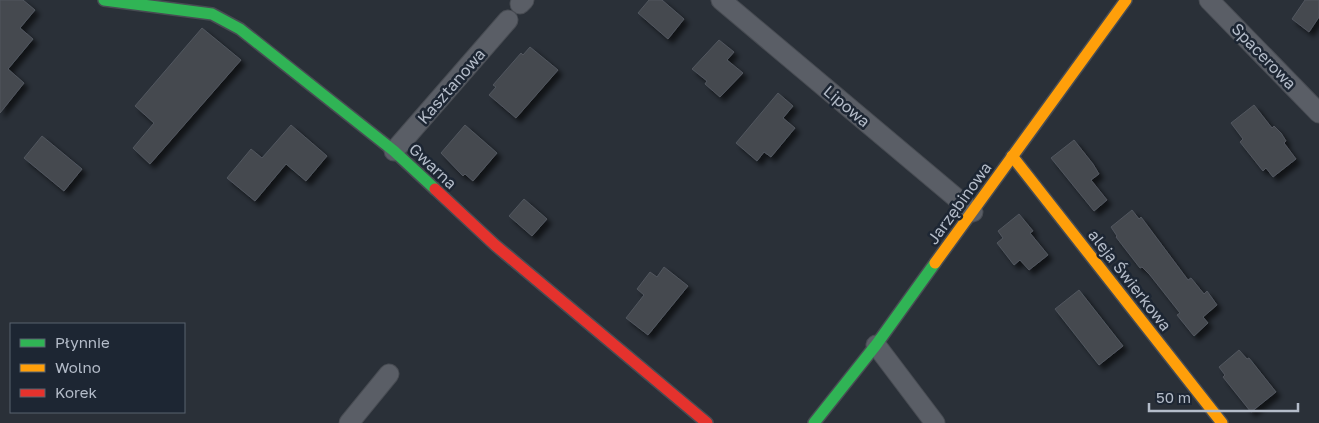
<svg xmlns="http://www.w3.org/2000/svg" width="1319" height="423" font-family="'Golos Text',sans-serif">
	<defs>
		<filter id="shadow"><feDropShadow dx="4.5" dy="4.5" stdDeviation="2.5" flood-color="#0009"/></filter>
	</defs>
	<rect width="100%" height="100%" fill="#2a3038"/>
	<!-- building -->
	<g fill="#444950" stroke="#52575f" filter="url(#shadow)">
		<path d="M0 0H23L35 10 20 28 33 39 8 69 24 83 0 113Z"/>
		<path d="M649 0H662L684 19 668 39 638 13Z"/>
		<path d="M1305 0H1319V17L1309 32 1292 19Z"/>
		<path d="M202 28 241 60 150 164 133 148 154 123 135 106Z"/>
		<path d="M719 40 734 52 727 60 743 73 720 97 705 84 707 81 692 69Z"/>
		<path d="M530 47 558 70 516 118 489 95 496 87 493 85 521 53 523 55Z"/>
		<path d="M778 93 793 106 783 118 795 128 771 157 764 152 757 161 736 143Z"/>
		<path d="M1254 105 1272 128 1274 126 1281 133 1286 141 1284 143 1296 159 1273 177 1266 168 1263 171 1240 142 1243 139 1231 123Z"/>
		<path d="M291 125 327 156 306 181 286 164 255 201 227 178 251 149 262 158Z"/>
		<path d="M465 125 497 153 473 181 465 174 463 176 441 153Z"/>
		<path d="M42 136 82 169 64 191 24 158Z"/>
		<path d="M1074 140 1093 164 1099 174 1091 180 1107 200 1094 211 1051 158Z"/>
		<path d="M524 199 547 219 532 236 509 216Z"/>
		<path d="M1132 210 1139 219 1141 217 1188 280 1191 278 1204 294 1207 291 1217 305 1203 317 1208 323 1194 336 1177 315 1180 313 1150 275 1142 267 1140 268 1116 237 1117 236 1111 227Z"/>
		<path d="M1019 214 1033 231 1030 233 1048 255 1029 270 1020 260 1014 265 997 243 1003 238 998 231Z"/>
		<path d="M664 267 688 286 648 335 626 318 644 295 637 289 650 272 657 277Z"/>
		<path d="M1079 290 1123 346 1099 365 1055 309Z"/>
		<path d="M1239 350 1247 359 1249 358 1276 392 1251 412 1223 377 1225 375 1219 367Z"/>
	</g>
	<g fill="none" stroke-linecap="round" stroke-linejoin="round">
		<defs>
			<g id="street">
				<path d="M721 0 973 212"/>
				<path d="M1209 0 1319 113"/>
				<path d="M520 4 524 0"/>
				<path d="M394 151 508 20"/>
				<path d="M876 345 935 423"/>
				<path d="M349 423 389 374"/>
			</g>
			<g id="fast">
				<path d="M104 0 212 14 240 29 394 151 435 189"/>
				<path d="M814 423 876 345 935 263"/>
			</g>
			<g id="slow">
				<path d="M1012 156 1222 423"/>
				<path d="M935 263 1126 0"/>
			</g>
			<path id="jam" d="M435 189 495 245 707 423"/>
		</defs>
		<!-- street casing -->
		<use href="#street" stroke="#484c53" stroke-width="21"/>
		<!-- fast casing -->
		<use href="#fast" stroke="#484c53" stroke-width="14"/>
		<!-- slow casing -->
		<use href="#slow" stroke="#484c53" stroke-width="14"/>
		<!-- jam casing -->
		<use href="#jam" stroke="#484c53" stroke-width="14"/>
		<!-- street -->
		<use href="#street" stroke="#5a5e66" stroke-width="19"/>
		<!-- fast -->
		<use href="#fast" stroke="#30b455" stroke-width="11"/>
		<!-- slow -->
		<use href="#slow" stroke="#ff9f0a" stroke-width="11"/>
		<!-- jam -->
		<use href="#jam" stroke="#e5322d" stroke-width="11"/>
	</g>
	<g text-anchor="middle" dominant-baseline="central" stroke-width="5" stroke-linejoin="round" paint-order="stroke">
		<!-- street labels -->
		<g font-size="16" fill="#b4bcc9" stroke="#1d2633">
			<text transform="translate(1264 56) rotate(46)">Spacerowa</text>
			<text transform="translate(451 86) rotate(-49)">Kasztanowa</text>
			<text transform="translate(847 106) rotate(40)">Lipowa</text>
			<text transform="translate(433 166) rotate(43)">Gwarna</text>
			<text transform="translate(959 203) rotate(-54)">Jarzębinowa</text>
			<text transform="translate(1130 280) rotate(52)">aleja Świerkowa</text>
		</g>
	</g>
	<!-- legend -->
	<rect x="10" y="323" width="175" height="90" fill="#1d2633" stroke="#59626f"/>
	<rect x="20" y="339" width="25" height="8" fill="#30b455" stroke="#59626f"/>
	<text x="55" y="348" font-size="15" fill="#b4bcc9">Płynnie</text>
	<rect x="20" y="364" width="25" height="8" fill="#ff9f0a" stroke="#59626f"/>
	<text x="55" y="373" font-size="15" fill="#b4bcc9">Wolno</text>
	<rect x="20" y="389" width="25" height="8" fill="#e5322d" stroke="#59626f"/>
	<text x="55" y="398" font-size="15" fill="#b4bcc9">Korek</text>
	<!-- scale -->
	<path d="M1149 403v8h149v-8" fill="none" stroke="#b4bcc9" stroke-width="2.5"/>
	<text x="1156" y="403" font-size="15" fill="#b4bcc9" stroke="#1d2633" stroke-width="4" paint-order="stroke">50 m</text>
</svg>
